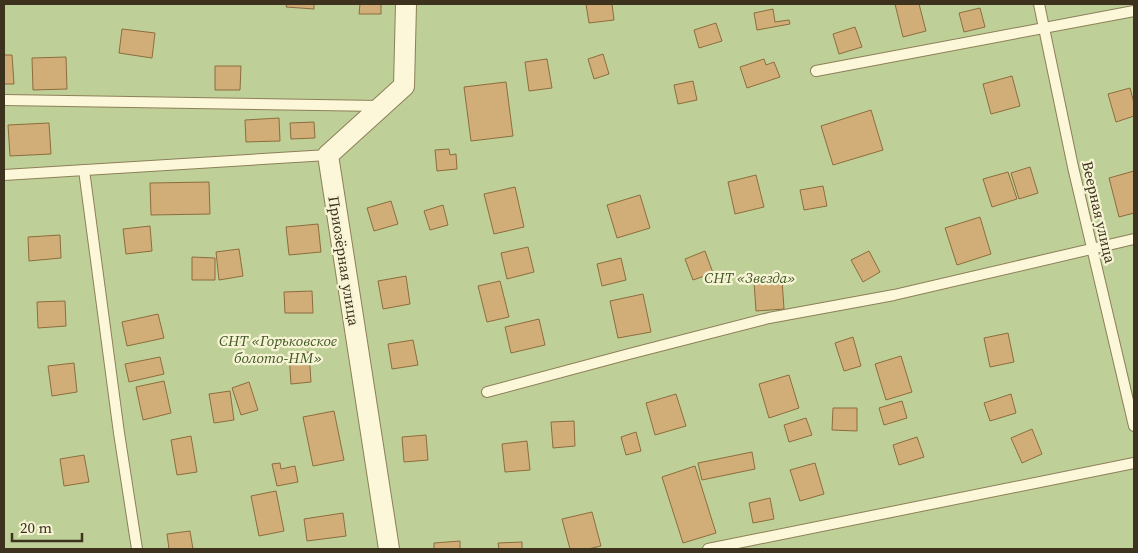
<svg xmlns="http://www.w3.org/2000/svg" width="1138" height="553" font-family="'Source Serif 4',serif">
	<rect width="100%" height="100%" fill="#f1ecc4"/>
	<!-- green -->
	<rect fill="#bed097" x="4" y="4" width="1130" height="545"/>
	<!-- building -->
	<g fill="#d1ae78" stroke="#8d6d3e">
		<path d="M287 4H314V9L286 7Z"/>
		<path d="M360 4H381V14H359Z"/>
		<path d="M586 4H612L614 20 589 23Z"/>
		<path d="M895 4H919L926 31 903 37Z"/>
		<path d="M980 8 985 27 964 32 959 13Z"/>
		<path d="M773 9 775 22 789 20 790 24 757 30 754 13Z"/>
		<path d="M716 23 722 41 699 48 694 30Z"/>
		<path d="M855 27 862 47 839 54 833 34Z"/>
		<path d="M122 29 155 33 152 58 119 53Z"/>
		<path d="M603 54 609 74 594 79 588 59Z"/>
		<path d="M4 55H12L14 84H4Z"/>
		<path d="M66 57 67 89 33 90 32 58Z"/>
		<path d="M547 59 552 88 529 91 525 62Z"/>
		<path d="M764 59 766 65 774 62 780 77 747 88 740 67Z"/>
		<path d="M215 66H241L240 90H215Z"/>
		<path d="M1012 76 1020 106 991 114 983 84Z"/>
		<path d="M693 81 697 100 678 104 674 85Z"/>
		<path d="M506 82 513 136 471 141 464 87Z"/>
		<path d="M1130 88 1134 103V116L1116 122 1108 94Z"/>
		<path d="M871 110 883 150 833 165 821 126Z"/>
		<path d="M279 118 280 141 246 142 245 120Z"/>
		<path d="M314 122 315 138 291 139 290 123Z"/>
		<path d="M49 123 51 154 10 156 8 125Z"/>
		<path d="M449 149 450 155 456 154 457 169 437 171 435 150Z"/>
		<path d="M1030 167 1038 193 1019 199 1011 173Z"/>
		<path d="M1134 171V213L1119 217 1109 178Z"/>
		<path d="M1008 172 1017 199 992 207 983 179Z"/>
		<path d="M756 175 764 207 735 214 728 182Z"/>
		<path d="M209 182 210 214 151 215 150 183Z"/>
		<path d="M823 186 827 206 804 210 800 190Z"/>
		<path d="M515 187 524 227 494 234 484 194Z"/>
		<path d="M640 195 650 228 617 238 607 205Z"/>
		<path d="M391 201 398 224 374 231 367 208Z"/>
		<path d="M443 205 448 225 430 230 424 211Z"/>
		<path d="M980 217 991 254 957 265 945 228Z"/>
		<path d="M318 224 321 252 289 255 286 227Z"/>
		<path d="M150 226 152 251 126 254 123 229Z"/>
		<path d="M60 235 61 258 29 261 28 237Z"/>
		<path d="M528 247 534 272 507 279 501 253Z"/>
		<path d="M239 249 243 276 219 280 216 252Z"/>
		<path d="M705 251 713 273 693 280 685 259Z"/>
		<path d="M869 251 880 272 863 282 851 260Z"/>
		<path d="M192 257 215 258V280H192Z"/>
		<path d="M621 258 626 280 602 286 597 264Z"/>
		<path d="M406 276 410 304 383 309 378 281Z"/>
		<path d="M782 280 784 309 756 311 754 282Z"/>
		<path d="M500 281 509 317 487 322 478 286Z"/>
		<path d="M312 291 313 313H285L284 292Z"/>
		<path d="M643 294 651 332 618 338 610 301Z"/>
		<path d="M65 301 66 326 38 328 37 302Z"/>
		<path d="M158 314 164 338 127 346 122 322Z"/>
		<path d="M539 319 545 345 511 353 505 327Z"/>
		<path d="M1008 333 1014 362 990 367 984 338Z"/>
		<path d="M853 337 861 366 844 371 835 343Z"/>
		<path d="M413 340 418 365 392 369 388 344Z"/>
		<path d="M309 352 311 382 291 384 289 354Z"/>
		<path d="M901 356 912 392 886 400 875 364Z"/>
		<path d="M160 357 164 374 129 382 125 364Z"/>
		<path d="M74 363 77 392 52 396 48 366Z"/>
		<path d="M789 375 799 408 769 418 759 384Z"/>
		<path d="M164 381 171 413 143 420 136 387Z"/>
		<path d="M249 382 258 410 241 415 232 388Z"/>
		<path d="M230 391 234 420 214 423 209 394Z"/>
		<path d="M676 394 686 426 655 435 646 403Z"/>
		<path d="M1011 394 1016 413 990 421 984 403Z"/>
		<path d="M902 401 907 418 884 425 879 408Z"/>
		<path d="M833 408H857V431L832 430Z"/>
		<path d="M334 411 344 460 313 466 303 417Z"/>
		<path d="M806 418 812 435 789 442 784 425Z"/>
		<path d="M574 421 575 446 553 448 551 422Z"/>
		<path d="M1032 429 1042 454 1022 463 1011 438Z"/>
		<path d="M636 432 641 451 626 455 621 437Z"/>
		<path d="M426 435 428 460 404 462 402 437Z"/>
		<path d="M191 436 197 472 177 475 171 440Z"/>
		<path d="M917 437 924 457 899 465 893 445Z"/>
		<path d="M527 441 530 470 505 472 502 444Z"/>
		<path d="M752 452 755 469 702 480 698 463Z"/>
		<path d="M84 455 89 482 64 486 60 459Z"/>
		<path d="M280 463 281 469 295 466 298 482 277 486 272 464Z"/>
		<path d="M815 463 824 494 800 501 790 470Z"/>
		<path d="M695 466 716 533 683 543 662 477Z"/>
		<path d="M276 491 284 531 259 536 251 496Z"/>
		<path d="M770 498 774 519 753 523 749 503Z"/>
		<path d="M592 512 601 546 588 549H570L562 519Z"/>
		<path d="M343 513 346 536 307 541 304 519Z"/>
		<path d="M190 531 193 549H169L167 534Z"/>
		<path d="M460 541V549H434V543Z"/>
		<path d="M522 542V549H499L498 543Z"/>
	</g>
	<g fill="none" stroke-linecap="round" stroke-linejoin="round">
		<defs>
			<g id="service">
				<path d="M1039 4 1073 167 1134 426"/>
				<path d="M816 71 1134 11"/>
				<path d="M4 100 380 106"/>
				<path d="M84 170 119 433 137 549"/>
				<path d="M4 175 328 155"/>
				<path d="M487 392 629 354 769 318 894 295 1134 239"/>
				<path d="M708 549 1134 463"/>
			</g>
			<path id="minor" d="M389 549 328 155 404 86 406 4"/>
		</defs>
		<!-- service casing -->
		<use href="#service" stroke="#8d7f59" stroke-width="12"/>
		<!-- minor casing -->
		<use href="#minor" stroke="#8d7f59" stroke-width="22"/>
		<!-- service -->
		<use href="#service" stroke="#fbf7d8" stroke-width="10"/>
		<!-- minor -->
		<use href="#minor" stroke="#fbf7d8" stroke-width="20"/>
	</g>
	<g text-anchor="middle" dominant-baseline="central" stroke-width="4.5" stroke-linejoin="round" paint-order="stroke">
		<!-- street labels -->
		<g font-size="15" fill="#3c321e" stroke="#f7f4d5">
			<text transform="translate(1099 212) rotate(77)">Веерная улица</text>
			<text transform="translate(344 261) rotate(81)">Приозёрная улица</text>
		</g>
		<!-- park labels -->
		<g font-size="15" font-style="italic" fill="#415924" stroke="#f7f4d5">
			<text x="750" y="277">СНТ «Звезда»</text>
			<text x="278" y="340">СНТ «Горьковское<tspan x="278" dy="17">болото-НМ»</tspan></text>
		</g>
	</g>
	<!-- border -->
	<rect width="1138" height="553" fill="none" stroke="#3c321e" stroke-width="10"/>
	<!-- scale -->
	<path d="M12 533v8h70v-8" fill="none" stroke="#3c321e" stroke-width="2.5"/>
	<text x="20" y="533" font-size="15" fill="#3c321e" stroke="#f7f4d5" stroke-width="4" paint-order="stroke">20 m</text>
</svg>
